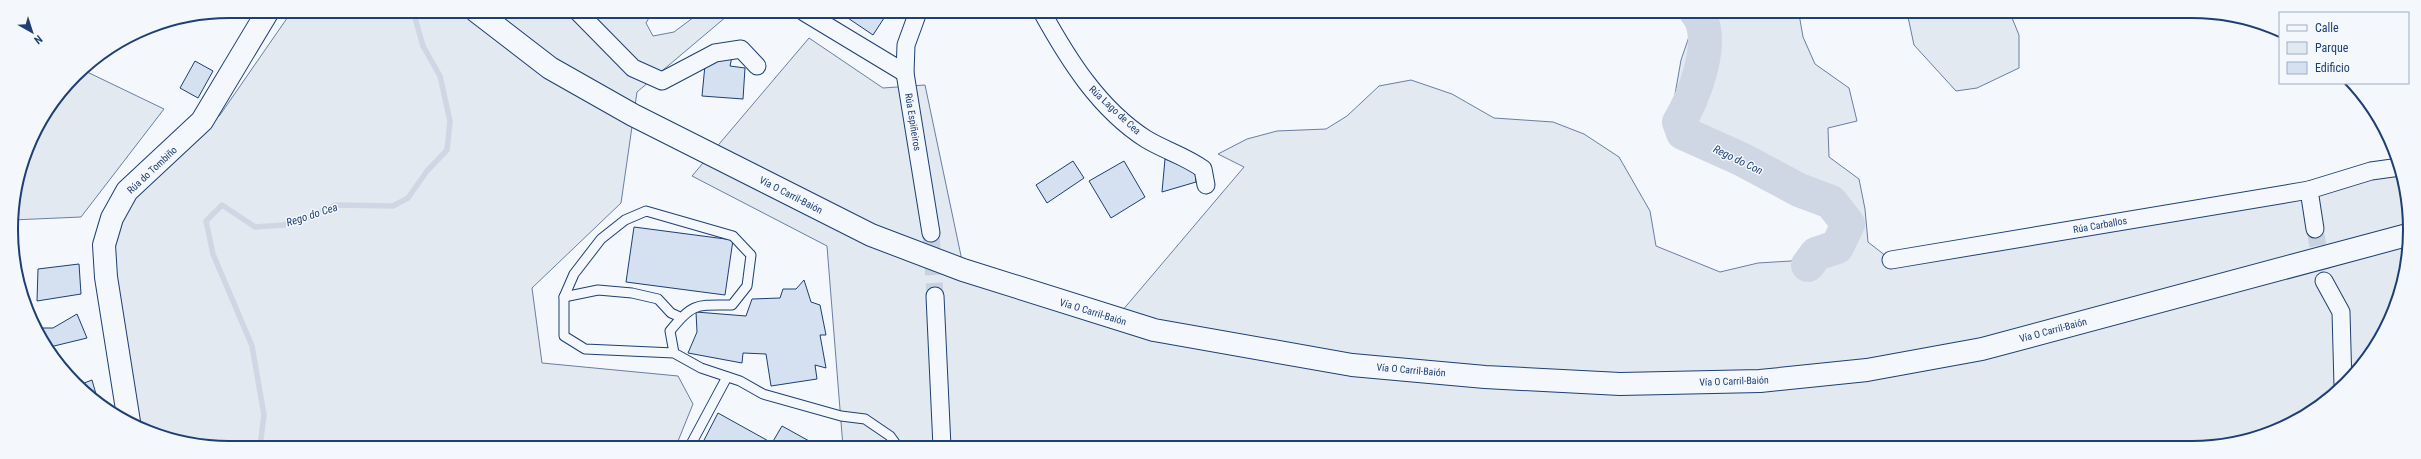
<svg xmlns="http://www.w3.org/2000/svg" width="2421" height="459" font-family="'Roboto Condensed',sans-serif">
	<rect width="100%" height="100%" fill="#f4f7fb"/>
	<!-- green -->
	<g fill="#e3e9f0" stroke="#687fa3">
		<path d="M292 11H653L646 23 653 36 674 32 702 11H733L637 92 621 203 532 288 542 363 678 376 693 404 676 446H201L129 422 112 218 220 115Z"/>
		<path d="M1676 12H1801L1799 14 1803 37 1815 64 1849 88 1857 121 1828 128 1829 157 1859 179 1865 209 1868 242 1891 260 2371 171 2395 157 2402 173 2408 258 2387 326 2346 384 2275 431 2206 448 898 447 868 422 895 447H843L827 246 692 176 809 38 883 88 925 85 964 270 1116 318 1244 167 1218 154 1247 139 1277 131 1326 129 1347 116 1379 86 1411 80 1452 94 1494 118 1553 122 1584 134 1619 157 1650 211 1656 246 1720 272 1758 263 1791 261 1820 243 1835 228 1820 210 1681 141 1670 123 1681 60 1691 31Z"/>
		<path d="M1904 13H2010L2019 35V68L1977 88 1956 91 1914 45 1908 17Z"/>
		<path d="M83 70 164 109 81 217 12 220 28 146 75 75Z"/>
	</g>
	<g fill="none" stroke-linecap="round" stroke-linejoin="round">
		<!-- stream -->
		<path stroke="#cfd7e4" stroke-width="5.5" d="M260 446 264 415 252 346 213 254 206 221 222 205 255 227 283 225 305 219 335 205 393 206 408 198 427 171 447 150 450 121 440 76 423 46 413 11"/>
		<!-- river -->
		<path stroke="#cfd7e4" stroke-width="34" d="M1696 12C1718 36 1694 99 1679 122L1683 133 1741 159 1799 190 1831 202 1848 224 1837 247 1816 254 1808 265"/>
	</g>
	<!-- building -->
	<g fill="#d5e0f0" stroke="#1d3f73">
		<path d="M839 12H888L873 35Z"/>
		<path d="M719 57H732L730 66 745 68 743 99 702 96 705 65Z"/>
		<path d="M195 61 213 71 198 98 180 88Z"/>
		<path d="M1165 159 1195 172 1196 182 1162 192Z"/>
		<path d="M1073 161 1084 178 1047 203 1036 185Z"/>
		<path d="M1124 161 1145 197 1111 218 1089 181Z"/>
		<path d="M634 227 733 240 725 295 626 282Z"/>
		<path d="M79 264 81 294 37 301 38 269Z"/>
		<path d="M804 280 811 302 820 305 826 335H820L826 368 815 365 817 379 771 386 766 354 743 353 742 363 688 353 697 332 696 312 746 316 752 299 780 298 783 289H796Z"/>
		<path d="M77 314 87 338 50 347 39 328H53Z"/>
		<path d="M92 380 98 401 79 385Z"/>
		<path d="M718 413 772 443 782 426 820 447 701 446Z"/>
	</g>
	<g fill="none" stroke-linecap="round" stroke-linejoin="round">
		<!-- street-tunnel -->
		<g stroke="#c9d2e0" stroke-width="17" stroke-dasharray="17 8" stroke-linecap="butt">
			<path d="M2315 229 2324 281"/>
			<path d="M931 233 935 296"/>
		</g>
		<defs>
			<g id="lane">
				<path d="M564 297 598 290 632 293 658 299 671 313 680 317"/>
				<path d="M674 353 670 331C693 302 697 305 732 305L747 286 751 255 733 236 646 211 625 220 601 239 574 274 564 297V336L585 349 674 353 701 368 740 381 763 394 841 416 865 419 890 436 898 447"/>
				<path d="M690 446 727 377"/>
			</g>
			<g id="street">
				<path d="M577 11 633 68 662 81 715 53 741 49 757 66"/>
				<path d="M804 12 905 73"/>
				<path d="M918 12 906 45 905 73 931 233"/>
				<path d="M1042 12C1068 59 1099 109 1146 139 1164 150 1185 156 1203 169L1206 185"/>
				<path d="M2315 229 2309 190 2371 171 2400 167"/>
				<path d="M1891 260 2309 190"/>
				<path d="M2324 281 2341 312 2343 386"/>
				<path d="M935 296 942 447"/>
			</g>
			<path id="secondary" d="M129 422 106 277 104 245 112 218 127 191 202 121 268 11"/>
			<path id="highway" d="M476 11 550 68 633 115 871 235 963 270 1154 330 1352 365 1485 377 1620 384 1760 381 1867 370 1982 349 2407 235"/>
		</defs>
		<!-- lane casing -->
		<use href="#lane" stroke="#1d3f73" stroke-width="11"/>
		<!-- street casing -->
		<use href="#street" stroke="#1d3f73" stroke-width="19"/>
		<!-- secondary casing -->
		<use href="#secondary" stroke="#1d3f73" stroke-width="24"/>
		<!-- highway casing -->
		<use href="#highway" stroke="#1d3f73" stroke-width="24"/>
		<!-- lane -->
		<use href="#lane" stroke="#f4f7fb" stroke-width="9"/>
		<!-- street -->
		<use href="#street" stroke="#f4f7fb" stroke-width="17"/>
		<!-- secondary -->
		<use href="#secondary" stroke="#f4f7fb" stroke-width="22"/>
		<!-- highway -->
		<use href="#highway" stroke="#f4f7fb" stroke-width="22"/>
	</g>
	<g text-anchor="middle" dominant-baseline="central" stroke-width="3" stroke-linejoin="round" paint-order="stroke">
		<!-- street labels -->
		<g font-size="10" fill="#1d3f73" stroke="#f4f7fb">
			<text transform="translate(1115 110) rotate(43)">Rúa Lago de Cea</text>
			<text transform="translate(913 122) rotate(81)">Rúa Espiñeiros</text>
			<text transform="translate(152 170) rotate(-43)">Rúa do Tombiño</text>
			<text transform="translate(791 195) rotate(27)">Vía O Carril-Baión</text>
			<text transform="translate(2100 225) rotate(-10)">Rúa Carballos</text>
			<text transform="translate(1093 312) rotate(17)">Vía O Carril-Baión</text>
			<text transform="translate(2053 330) rotate(-15)">Vía O Carril-Baión</text>
			<text transform="translate(1411 370) rotate(5)">Vía O Carril-Baión</text>
			<text transform="translate(1734 381) rotate(-2)">Vía O Carril-Baión</text>
		</g>
		<!-- water labels -->
		<g font-size="11" font-style="italic" fill="#1d3f73" stroke="#f4f7fb">
			<text transform="translate(1738 160) rotate(26)">Rego do Con</text>
			<text transform="translate(312 215) rotate(-18)">Rego do Cea</text>
		</g>
	</g>
	<!-- crop -->
	<path d="M0 0H2421V459H0ZM229 18H2192A211 211 0 0 1 2403 229V230A211 211 0 0 1 2192 441H229A211 211 0 0 1 18 230V229A211 211 0 0 1 229 18Z" fill="#f4f7fb" fill-rule="evenodd"/>
	<path fill="none" stroke="#1d3f73" stroke-width="2" d="M229 18H2192A211 211 0 0 1 2403 229V230A211 211 0 0 1 2192 441H229A211 211 0 0 1 18 230V229A211 211 0 0 1 229 18Z"/>
	<!-- legend -->
	<rect x="2279" y="12" width="130" height="72" fill="#f4f7fb" stroke="#9eadc5"/>
	<rect x="2287" y="25" width="20" height="6" fill="#f4f7fb" stroke="#9eadc5"/>
	<text x="2315" y="32" font-size="12" fill="#1d3f73">Calle</text>
	<rect x="2287" y="42" width="20" height="12" fill="#e3e9f0" stroke="#9eadc5"/>
	<text x="2315" y="52" font-size="12" fill="#1d3f73">Parque</text>
	<rect x="2287" y="62" width="20" height="12" fill="#d5e0f0" stroke="#9eadc5"/>
	<text x="2315" y="72" font-size="12" fill="#1d3f73">Edificio</text>
	<!-- north arrow -->
	<g transform="translate(32 32) rotate(141)" stroke="#f4f7fb" stroke-width="3" paint-order="stroke">
	<path d="M0-3L7 15L0 10L-7 15Z" fill="#1d3f73"/>
	<text y="-6" font-size="11" font-weight="bold" text-anchor="middle" fill="#1d3f73">N</text>
	</g>
</svg>
